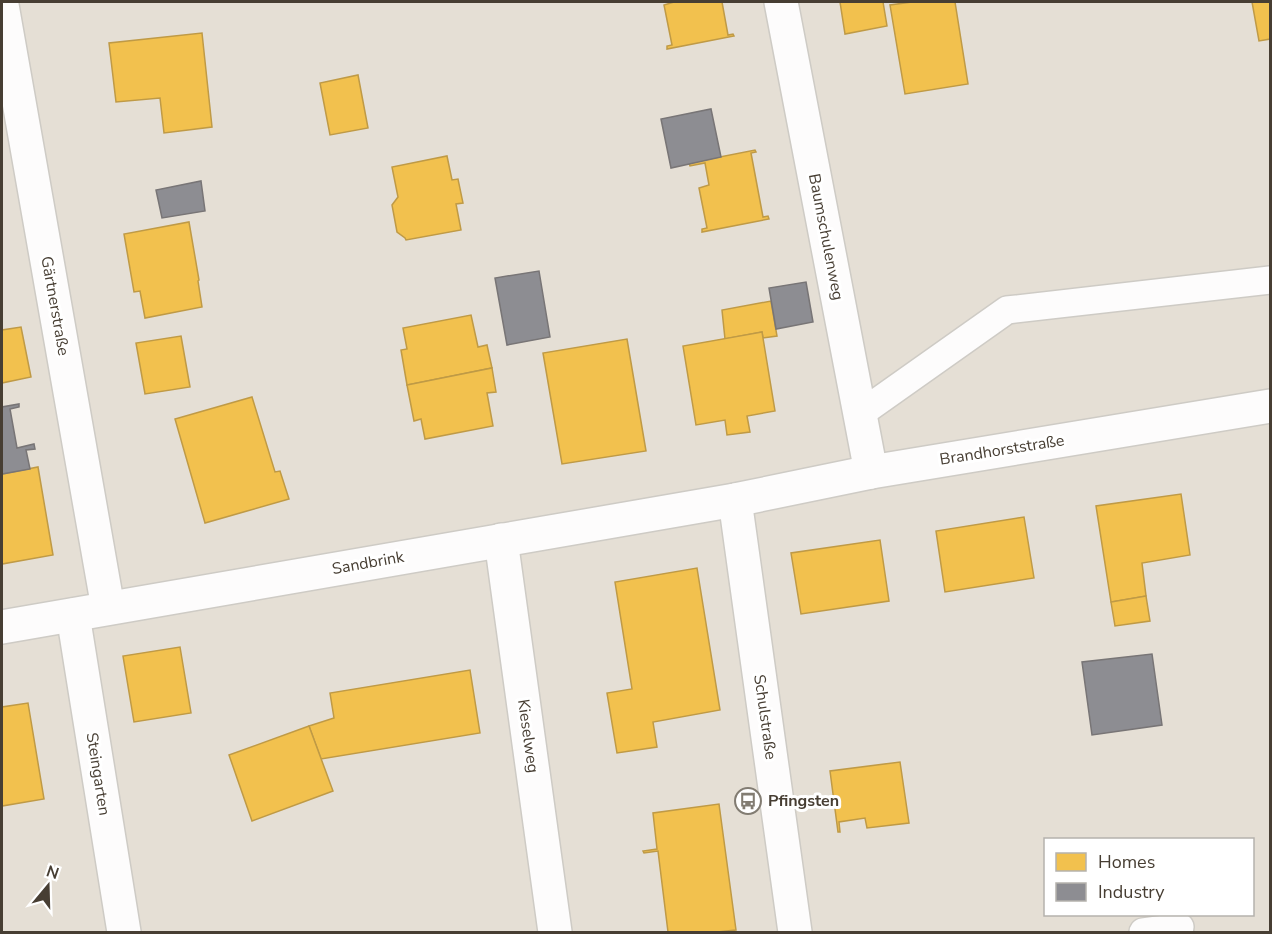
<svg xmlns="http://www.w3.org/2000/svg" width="1272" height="934" font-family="'Nunito Sans',sans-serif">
	<rect width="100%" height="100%" fill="#f0eee8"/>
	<!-- residential -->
	<path fill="#e5dfd5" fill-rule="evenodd" d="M2 2H1270V932H2ZM1046 840H1252V914H1046Z"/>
	<!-- homes -->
	<g fill="#f2c14e" stroke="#bf9a46" stroke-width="1.5">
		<path d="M674 2H722L728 35 733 34 734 36 667 49V46L672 45 664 5Z"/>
		<path d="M840 2H883L887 26 845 34Z"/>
		<path d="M912 2H955L968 84 905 94 890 5Z"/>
		<path d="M1252 2H1270V39L1259 41Z"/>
		<path d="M202 33 212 127 164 133 160 98 116 102 109 43Z"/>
		<path d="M358 75 368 128 330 135 320 83Z"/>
		<path d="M755 150 756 152 751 153 763 217 768 216 769 219 702 232V229L707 228 699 188 709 185 705 163 690 166 689 163Z"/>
		<path d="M447 156 452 180 458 179 463 203 456 204 461 230 406 240 405 238 397 232 392 205 398 197 392 167Z"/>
		<path d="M189 222 199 280 198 281 202 307 145 318 140 291 134 292 124 234Z"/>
		<path d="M771 301 777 336 763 338 762 332 725 339 722 310Z"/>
		<path d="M471 315 478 347 487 345 492 368 407 385 401 350 407 349 403 328Z"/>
		<path d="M21 327 31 377 2 383V330Z"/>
		<path d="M762 332 775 411 747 416 750 432 727 435 725 420 696 425 683 346Z"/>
		<path d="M181 336 190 387 145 394 136 343Z"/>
		<path d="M627 339 646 451 562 464 543 353Z"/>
		<path d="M492 368 496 392 487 393 493 426 425 439 421 419 414 421 407 385Z"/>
		<path d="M252 397 275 472 280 471 289 499 205 523 175 419Z"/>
		<path d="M38 467 53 555 2 564V474Z"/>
		<path d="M1181 494 1190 555 1142 563 1146 596 1111 602 1096 506Z"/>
		<path d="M1024 517 1034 578 945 592 936 531Z"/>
		<path d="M880 540 889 601 801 614 791 553Z"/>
		<path d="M697 568 720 710 653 722 657 747 617 753 607 693 632 689 615 582Z"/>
		<path d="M1146 596 1150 621 1115 626 1111 602Z"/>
		<path d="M180 647 191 713 134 722 123 656Z"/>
		<path d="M470 670 480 733 321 759 309 726 334 718 330 693Z"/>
		<path d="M28 703 44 799 2 806V707Z"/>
		<path d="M309 726 333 791 252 821 229 755Z"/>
		<path d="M900 762 909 823 867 828 865 818 839 822 840 832H838L830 771Z"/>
		<path d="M719 804 736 930 717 932H668L658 851 644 853 643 851 657 849 653 813Z"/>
	</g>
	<!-- industry -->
	<g fill="#8d8d92" stroke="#787576" stroke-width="1.5">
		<path d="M711 109 721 157 671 168 661 119Z"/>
		<path d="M201 181 205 211 162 218 156 190Z"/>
		<path d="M539 271 550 337 507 345 495 278Z"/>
		<path d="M806 282 813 322 776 329 769 288Z"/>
		<path d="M19 404V407L10 409 17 448 34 444 35 449 26 450 30 469 2 474V407Z"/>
		<path d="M1152 654 1162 725 1092 735 1082 662Z"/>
	</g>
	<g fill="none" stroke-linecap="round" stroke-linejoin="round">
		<defs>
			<g id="service">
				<path d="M860 414 1007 310 1270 280"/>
				<path d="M1143 932 1180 927"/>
			</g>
			<g id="minor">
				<path d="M781 2 871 472"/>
				<path d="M2 5 108 608"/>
				<path d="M735 500 795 932"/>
				<path d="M501 540 555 932"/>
				<path d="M73 615 124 932"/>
				<path d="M2 627 735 500 871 472 1270 406"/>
			</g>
		</defs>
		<!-- service casing -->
		<use href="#service" stroke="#cecbc5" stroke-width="30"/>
		<!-- minor casing -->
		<use href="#minor" stroke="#cecbc5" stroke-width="36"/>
		<!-- service -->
		<use href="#service" stroke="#fdfcfc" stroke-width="27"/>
		<!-- minor -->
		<use href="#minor" stroke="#fdfcfc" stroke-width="33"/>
	</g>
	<!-- icons -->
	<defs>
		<symbol id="bus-ring" viewBox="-11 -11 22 22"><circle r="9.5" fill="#fff" stroke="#827c72" stroke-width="1.5"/><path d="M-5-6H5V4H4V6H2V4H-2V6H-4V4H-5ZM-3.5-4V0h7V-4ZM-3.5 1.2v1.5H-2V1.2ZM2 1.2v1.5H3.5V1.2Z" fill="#827c72"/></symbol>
	</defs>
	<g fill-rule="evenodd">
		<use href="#bus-ring" x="733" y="786" width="30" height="30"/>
	</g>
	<g text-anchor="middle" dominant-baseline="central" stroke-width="6" stroke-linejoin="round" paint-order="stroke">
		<!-- street labels -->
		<g font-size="16" fill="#473e33" stroke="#fff">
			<text transform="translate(826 237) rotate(79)">Baumschulenweg</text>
			<text transform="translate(55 306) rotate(80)">Gärtnerstraße</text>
			<text transform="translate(1002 450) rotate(-9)">Brandhorststraße</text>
			<text transform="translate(368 563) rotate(-10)">Sandbrink</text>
			<text transform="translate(765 717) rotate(82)">Schulstraße</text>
			<text transform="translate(528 736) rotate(82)">Kieselweg</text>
			<text transform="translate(98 774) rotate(81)">Steingarten</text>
		</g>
		<!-- poi labels -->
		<g font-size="16" font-weight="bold" fill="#473e33" stroke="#fff" text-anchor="start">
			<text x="768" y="801">Pfingsten</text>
		</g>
	</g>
	<!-- border -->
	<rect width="1272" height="934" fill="none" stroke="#473e33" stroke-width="6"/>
	<!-- legend -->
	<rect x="1044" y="838" width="210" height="78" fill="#ffffff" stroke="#b5b2ad" stroke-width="1.5"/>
	<rect x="1056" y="853" width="30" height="18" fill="#f2c14e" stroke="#b5b2ad" stroke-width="1.5"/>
	<text x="1098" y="868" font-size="18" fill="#473e33">Homes</text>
	<rect x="1056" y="883" width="30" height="18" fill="#8d8d92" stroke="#b5b2ad" stroke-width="1.5"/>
	<text x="1098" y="898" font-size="18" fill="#473e33">Industry</text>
	<!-- north arrow -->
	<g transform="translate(48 886) rotate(19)" stroke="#ffffff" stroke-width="4.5" paint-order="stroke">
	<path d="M0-4.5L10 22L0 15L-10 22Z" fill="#473e33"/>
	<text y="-9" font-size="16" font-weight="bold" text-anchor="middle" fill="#473e33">N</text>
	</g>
</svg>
